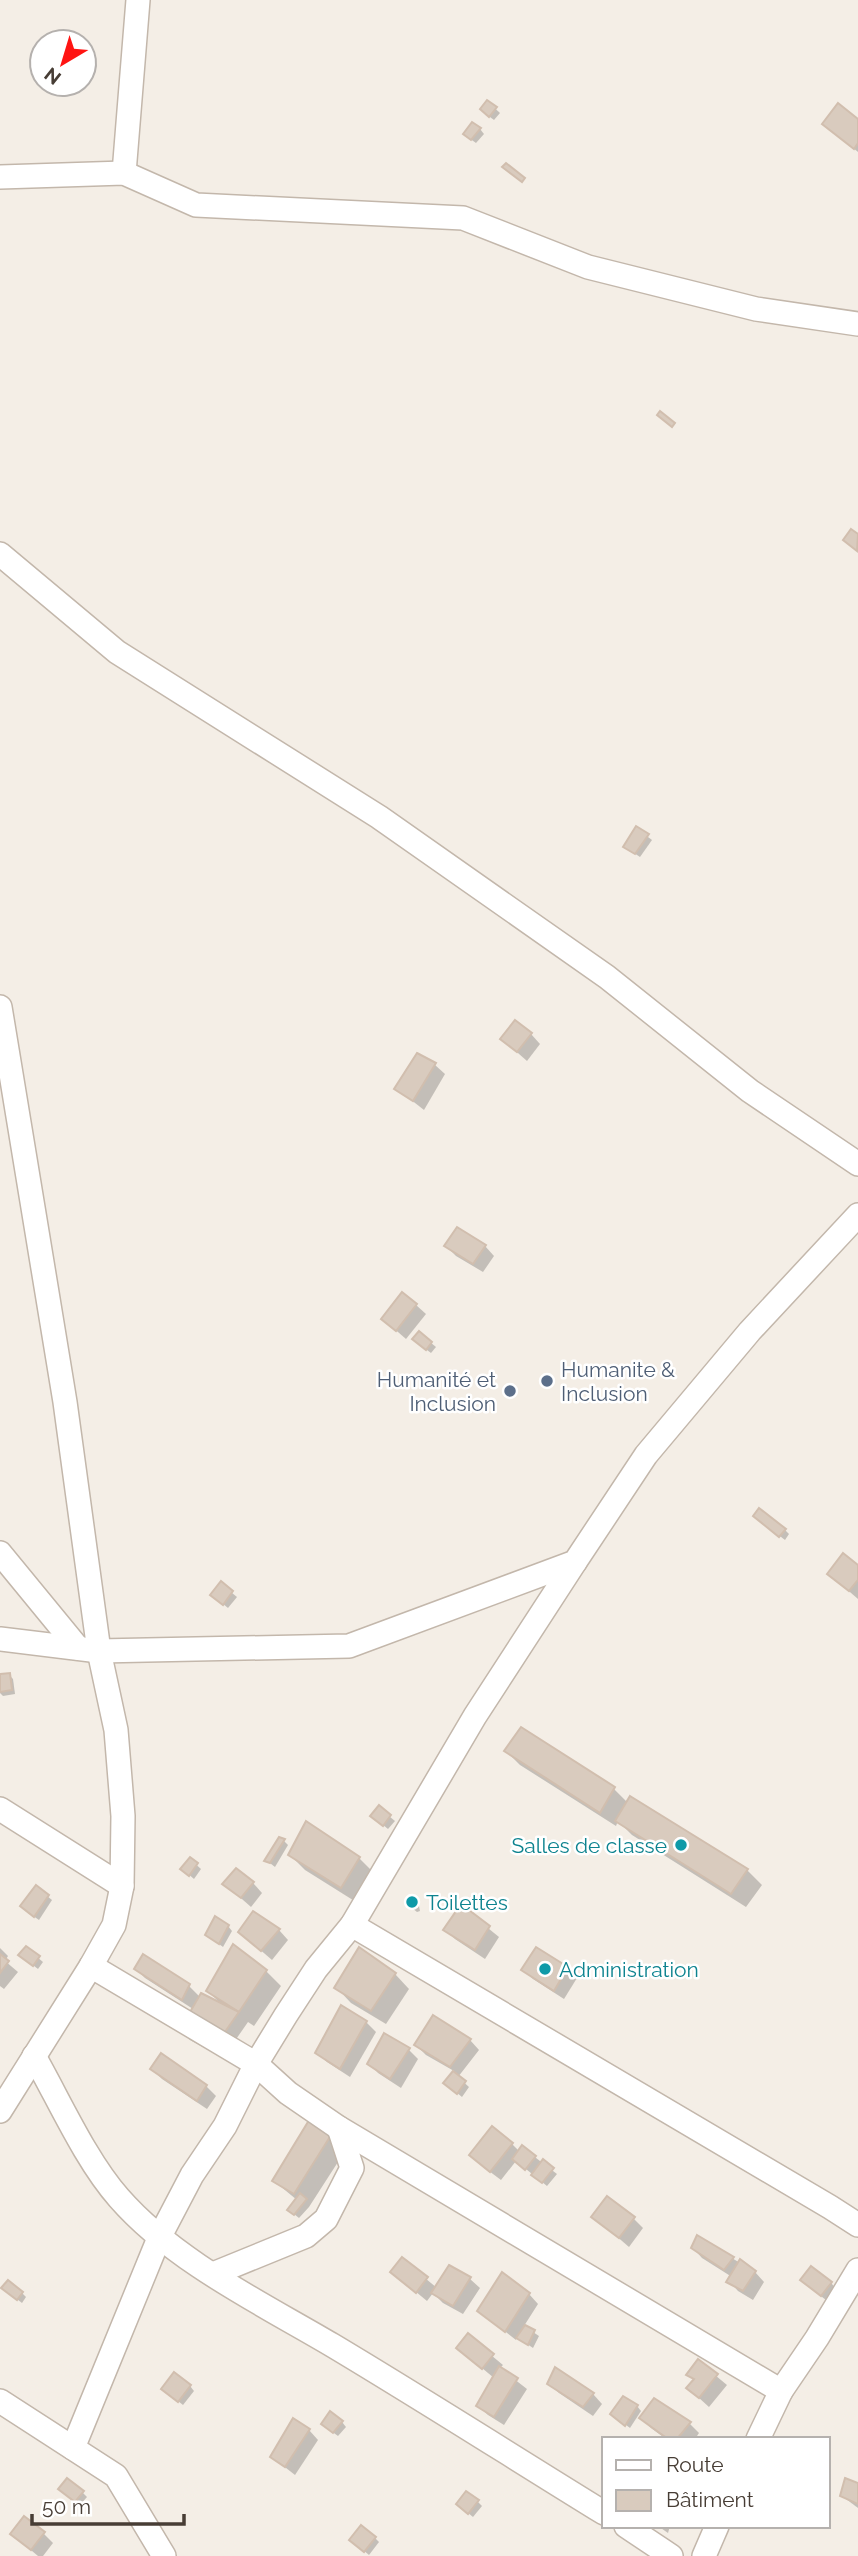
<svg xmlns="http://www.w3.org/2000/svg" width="858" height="2556" font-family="Raleway,sans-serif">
	<rect width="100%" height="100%" fill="#f4eee6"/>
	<!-- shadow -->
	<g fill="#0003">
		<path d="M488 102 500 113 494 120 486 114Z"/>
		<path d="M858 121V152L824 124Z"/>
		<path d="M480 129 484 134 476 143 469 138Z"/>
		<path d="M636 828 652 840 640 857 625 847Z"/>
		<path d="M531 1034 540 1044 527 1061 502 1039Z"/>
		<path d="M418 1055 435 1065 445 1074 424 1110 396 1088Z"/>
		<path d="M446 1246H485L494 1256 483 1272 456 1256Z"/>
		<path d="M416 1305 426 1314 406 1339 383 1319Z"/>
		<path d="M419 1333 436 1347 431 1353 419 1344Z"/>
		<path d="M759 1520 785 1530 789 1534 785 1540Z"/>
		<path d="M858 1567V1599L829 1574Z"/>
		<path d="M221 1584 237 1597 228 1608 217 1599Z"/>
		<path d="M9 1675 13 1679 15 1694 3 1696 0 1693V1676Z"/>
		<path d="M506 1751 614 1789 628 1803 747 1870 762 1885 746 1907 632 1835 618 1821 616 1826 520 1765Z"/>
		<path d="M379 1808 395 1821 388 1829 377 1820Z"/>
		<path d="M284 1841 288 1845 275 1867 266 1860Z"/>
		<path d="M290 1855 359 1858 374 1873 356 1902 305 1870Z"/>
		<path d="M190 1859 201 1869 194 1879 187 1873Z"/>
		<path d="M253 1883 262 1893 251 1907 225 1884Z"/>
		<path d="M47 1896 52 1900 39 1920 26 1911Z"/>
		<path d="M414 1898 418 1902 420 1911 417 1912 412 1908Z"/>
		<path d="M462 1907 499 1937 485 1959 455 1939 446 1930Z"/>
		<path d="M253 1914 279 1930 288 1940 272 1960 250 1941Z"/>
		<path d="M228 1926 232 1931 223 1947 207 1935Z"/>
		<path d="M0 1948 8 1956 5 1961 18 1972 4 1989 0 1986Z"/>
		<path d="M26 1948 43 1962 38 1969 25 1959Z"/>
		<path d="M567 1968 577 1978 564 1999 533 1979 523 1970Z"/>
		<path d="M136 1969 188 1985 200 1997 222 2005 208 1991 266 1971 281 1986 254 2026 248 2022 223 2058 190 2040 181 2030 193 2009 145 1978Z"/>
		<path d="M395 1974 409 1989 386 2024 351 2003 337 1988Z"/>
		<path d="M366 2022 376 2032 350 2077 327 2062 317 2053Z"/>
		<path d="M470 2040 479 2050 458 2077 469 2087 462 2097 445 2083 454 2071 426 2055 416 2045Z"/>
		<path d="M409 2050 418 2059 401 2088 378 2073 369 2063Z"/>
		<path d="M161 2055 206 2086 216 2096 207 2109 162 2079 152 2069Z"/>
		<path d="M311 2119 347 2148 309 2207 299 2218 294 2214 297 2200 274 2181Z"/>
		<path d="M512 2144 520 2152 523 2148 557 2174 547 2186 516 2161 501 2180 481 2165Z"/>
		<path d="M593 2216 634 2219 643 2228 629 2247Z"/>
		<path d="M697 2237 755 2272 764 2282 753 2300 738 2291 729 2281 732 2277 702 2258 693 2248Z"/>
		<path d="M402 2259 437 2288 450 2267 470 2279 480 2288 463 2314 443 2303 433 2293 427 2301 392 2272Z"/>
		<path d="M831 2283 840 2293 831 2304 812 2289Z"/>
		<path d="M8 2292 22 2293 26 2297 22 2303Z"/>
		<path d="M529 2294 538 2304 524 2326 539 2336 533 2348 517 2337 516 2340 479 2311Z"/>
		<path d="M468 2336 503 2365 500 2368 527 2389 504 2425 488 2415 478 2406 494 2378 458 2348Z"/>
		<path d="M698 2361 727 2385 709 2407 688 2388 695 2381 688 2375Z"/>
		<path d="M549 2384 593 2394 602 2404 593 2416 559 2393Z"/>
		<path d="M190 2386 194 2391 183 2405 168 2393Z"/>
		<path d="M655 2401 690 2424 699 2433 695 2439H666L651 2428 641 2418Z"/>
		<path d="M637 2406 641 2411 630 2428 617 2418Z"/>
		<path d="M342 2422 346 2427 338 2436 327 2428Z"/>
		<path d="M309 2430 318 2440 295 2475 272 2457Z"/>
		<path d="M858 2484V2508L842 2496Z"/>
		<path d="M82 2492 87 2497 80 2505 65 2493Z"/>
		<path d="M478 2502 482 2506 473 2517 462 2508Z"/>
		<path d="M658 2526H670L668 2533Z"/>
		<path d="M43 2533 53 2543 43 2556H38L12 2534Z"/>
		<path d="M375 2538 379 2542 369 2555 356 2544Z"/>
	</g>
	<!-- building -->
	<g fill="#d9cbbe" stroke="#d1beae" stroke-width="2">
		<path d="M487 100 497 107 489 117 480 109Z"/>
		<path d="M838 103 858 119V143L854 149 822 124Z"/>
		<path d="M472 122 481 128 471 140 463 134Z"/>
		<path d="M506 163 525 178 522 182 502 167Z"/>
		<path d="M660 411 675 423 672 427 657 415Z"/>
		<path d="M851 529 858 534 857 551 843 540Z"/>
		<path d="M636 826 649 834 635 854 623 847Z"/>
		<path d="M515 1020 532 1033 517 1052 500 1039Z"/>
		<path d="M417 1053 436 1063 413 1101 394 1089Z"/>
		<path d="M457 1227 486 1245 473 1264 444 1246Z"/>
		<path d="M402 1292 417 1304 396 1331 381 1319Z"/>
		<path d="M419 1331 432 1342 426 1350 412 1339Z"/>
		<path d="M759 1508 786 1529 779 1537 753 1516Z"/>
		<path d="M843 1553 858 1565V1580L849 1591 827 1574Z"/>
		<path d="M221 1581 233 1591 223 1605 210 1595Z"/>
		<path d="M10 1673 12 1690 0 1692V1674Z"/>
		<path d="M521 1727 615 1787 600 1813 504 1751Z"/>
		<path d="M630 1796 748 1869 731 1894 615 1821Z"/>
		<path d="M379 1805 391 1815 383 1826 370 1816Z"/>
		<path d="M306 1821 360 1857 341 1888 288 1855Z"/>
		<path d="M279 1837 285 1839 270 1863 264 1861Z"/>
		<path d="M190 1857 198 1863 189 1876 180 1869Z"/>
		<path d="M236 1868 254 1882 241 1898 222 1884Z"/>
		<path d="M36 1885 49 1895 34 1917 20 1906Z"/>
		<path d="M414 1896 417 1907 411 1908 408 1898Z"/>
		<path d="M461 1904 490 1926 475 1950 443 1930Z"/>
		<path d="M253 1911 280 1929 261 1951 238 1932Z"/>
		<path d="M215 1916 229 1925 219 1944 205 1935Z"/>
		<path d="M233 1944 267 1970 239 2012 206 1991Z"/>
		<path d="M26 1946 40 1956 33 1966 18 1955Z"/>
		<path d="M359 1947 396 1973 371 2011 334 1988Z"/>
		<path d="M536 1947 568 1967 554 1991 521 1970Z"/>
		<path d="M0 1954 9 1961 0 1973Z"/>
		<path d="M143 1954 190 1984 182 2000 134 1969Z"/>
		<path d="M201 1993 239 2012 213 2049 179 2031Z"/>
		<path d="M341 2005 367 2021 340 2069 315 2053Z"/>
		<path d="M433 2015 471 2039 450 2067 414 2045Z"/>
		<path d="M384 2033 410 2048 390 2079 367 2064Z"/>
		<path d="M161 2053 207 2085 197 2101 150 2069Z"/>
		<path d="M453 2071 466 2081 457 2094 443 2083Z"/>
		<path d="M311 2117 333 2132 294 2194 272 2181Z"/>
		<path d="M492 2126 513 2143 490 2172 469 2155Z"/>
		<path d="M522 2145 536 2156 525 2170 512 2159Z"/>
		<path d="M543 2159 554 2168 542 2183 531 2175Z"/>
		<path d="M300 2193 307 2199 294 2215 287 2210Z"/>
		<path d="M607 2196 635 2217 619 2238 591 2217Z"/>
		<path d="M697 2235 734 2257 724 2270 691 2248Z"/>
		<path d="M402 2257 428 2277 416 2293 390 2272Z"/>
		<path d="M740 2259 756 2271 743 2291 726 2282Z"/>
		<path d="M449 2265 471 2277 453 2306 431 2293Z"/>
		<path d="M811 2266 832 2282 821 2296 800 2280Z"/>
		<path d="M502 2272 530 2293 505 2332 477 2311Z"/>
		<path d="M8 2280 23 2292 17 2300 1 2288Z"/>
		<path d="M525 2325 535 2330 528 2345 516 2338Z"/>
		<path d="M468 2333 494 2354 482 2369 456 2348Z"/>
		<path d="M698 2359 718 2374 699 2398 686 2388 694 2379 686 2375Z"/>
		<path d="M499 2366 518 2378 494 2417 476 2406Z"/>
		<path d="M555 2367 594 2393 583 2407 547 2384Z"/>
		<path d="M174 2372 191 2385 178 2402 161 2389Z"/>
		<path d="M623 2396 638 2405 625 2426 610 2414Z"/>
		<path d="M654 2398 691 2422 677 2439H668L639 2418Z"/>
		<path d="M330 2411 343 2421 333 2433 321 2424Z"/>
		<path d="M293 2418 310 2429 285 2467 270 2457Z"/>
		<path d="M67 2478 84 2491 75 2502 58 2489Z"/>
		<path d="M845 2478 858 2483V2504L840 2496Z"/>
		<path d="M466 2491 479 2500 468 2514 456 2504Z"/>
		<path d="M24 2516 45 2532 31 2550 10 2534Z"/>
		<path d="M361 2525 376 2537 364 2552 349 2540Z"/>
	</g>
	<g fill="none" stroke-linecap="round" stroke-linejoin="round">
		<defs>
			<g id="street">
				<path d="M124 173 138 0"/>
				<path d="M0 177 124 173 196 205 463 218 588 267 756 309 858 324"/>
				<path d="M0 554 117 652 379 817 607 977 750 1091 858 1164"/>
				<path d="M0 1007 65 1402 99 1651 116 1730 123 1816 122 1886 114 1925 91 1966 0 2111"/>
				<path d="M0 1553 78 1648"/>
				<path d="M0 1639 99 1651 349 1646 575 1562 646 1455 750 1331 858 1215"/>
				<path d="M0 1809 122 1886"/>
				<path d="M352 1925 830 2207 858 2225"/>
				<path d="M91 1966 256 2064 288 2093 339 2128 781 2391"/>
				<path d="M34 2056C59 2100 86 2161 119 2198 174 2261 261 2303 332 2345 424 2400 513 2457 604 2513"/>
				<path d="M213 2274 306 2236 326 2219 352 2168 339 2128"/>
				<path d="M0 2401 116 2476 164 2556"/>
				<path d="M758 2439 781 2391 817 2338 858 2270"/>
				<path d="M73 2448 159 2238 192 2175 225 2126 256 2064 286 2015 316 1969 352 1925 475 1716 575 1562"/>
				<path d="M626 2526 671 2556"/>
				<path d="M704 2556 717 2526"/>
			</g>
		</defs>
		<!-- street casing -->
		<use href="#street" stroke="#c3b7ab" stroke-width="26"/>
		<!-- street -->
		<use href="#street" stroke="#fff" stroke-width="23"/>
	</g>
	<!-- markers -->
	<g fill="#5c6f8a" stroke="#fff" stroke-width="2.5">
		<circle cx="547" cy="1381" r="7"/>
		<circle cx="510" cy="1391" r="7"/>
	</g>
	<g fill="#0f9aa8" stroke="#fff" stroke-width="2.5">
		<circle cx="681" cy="1845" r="7"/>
		<circle cx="412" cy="1902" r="7"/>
		<circle cx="545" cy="1969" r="7"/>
	</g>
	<g text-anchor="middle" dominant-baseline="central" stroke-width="5" stroke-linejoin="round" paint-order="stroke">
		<!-- service labels -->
		<g font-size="21" fill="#4e5e75" stroke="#fff" text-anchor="start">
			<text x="561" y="1369">Humanite &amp;<tspan x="561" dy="24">Inclusion</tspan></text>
			<text x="496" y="1379" text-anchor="end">Humanité et<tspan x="496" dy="24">Inclusion</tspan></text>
		</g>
		<!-- culture labels -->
		<g font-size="21" fill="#0d838f" stroke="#fff" text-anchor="start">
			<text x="667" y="1845" text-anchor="end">Salles de classe</text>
			<text x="426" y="1902">Toilettes</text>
			<text x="559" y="1969">Administration</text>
		</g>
	</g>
	<!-- legend -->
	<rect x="602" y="2437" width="228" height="91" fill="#ffffff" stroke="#b5b1ae" stroke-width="2"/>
	<rect x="616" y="2460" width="35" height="10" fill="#ffffff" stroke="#b5b1ae" stroke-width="2"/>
	<text x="666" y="2472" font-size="21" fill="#473d35">Route</text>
	<rect x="616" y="2490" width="35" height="21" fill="#d9cbbe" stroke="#b5b1ae" stroke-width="2"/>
	<text x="666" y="2507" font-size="21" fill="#473d35">Bâtiment</text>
	<!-- north arrow -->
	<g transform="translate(63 63) rotate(218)"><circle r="33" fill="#ffffff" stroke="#b5b1ae" stroke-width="2"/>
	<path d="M0-5L12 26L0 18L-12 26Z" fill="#ff1412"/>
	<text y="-10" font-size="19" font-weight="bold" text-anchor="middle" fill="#473d35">N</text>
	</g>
	<!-- scale -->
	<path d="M32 2514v10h152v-10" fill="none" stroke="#473d35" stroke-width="3.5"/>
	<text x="42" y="2514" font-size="21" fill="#473d35" stroke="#ffffff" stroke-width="5" paint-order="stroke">50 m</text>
</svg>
